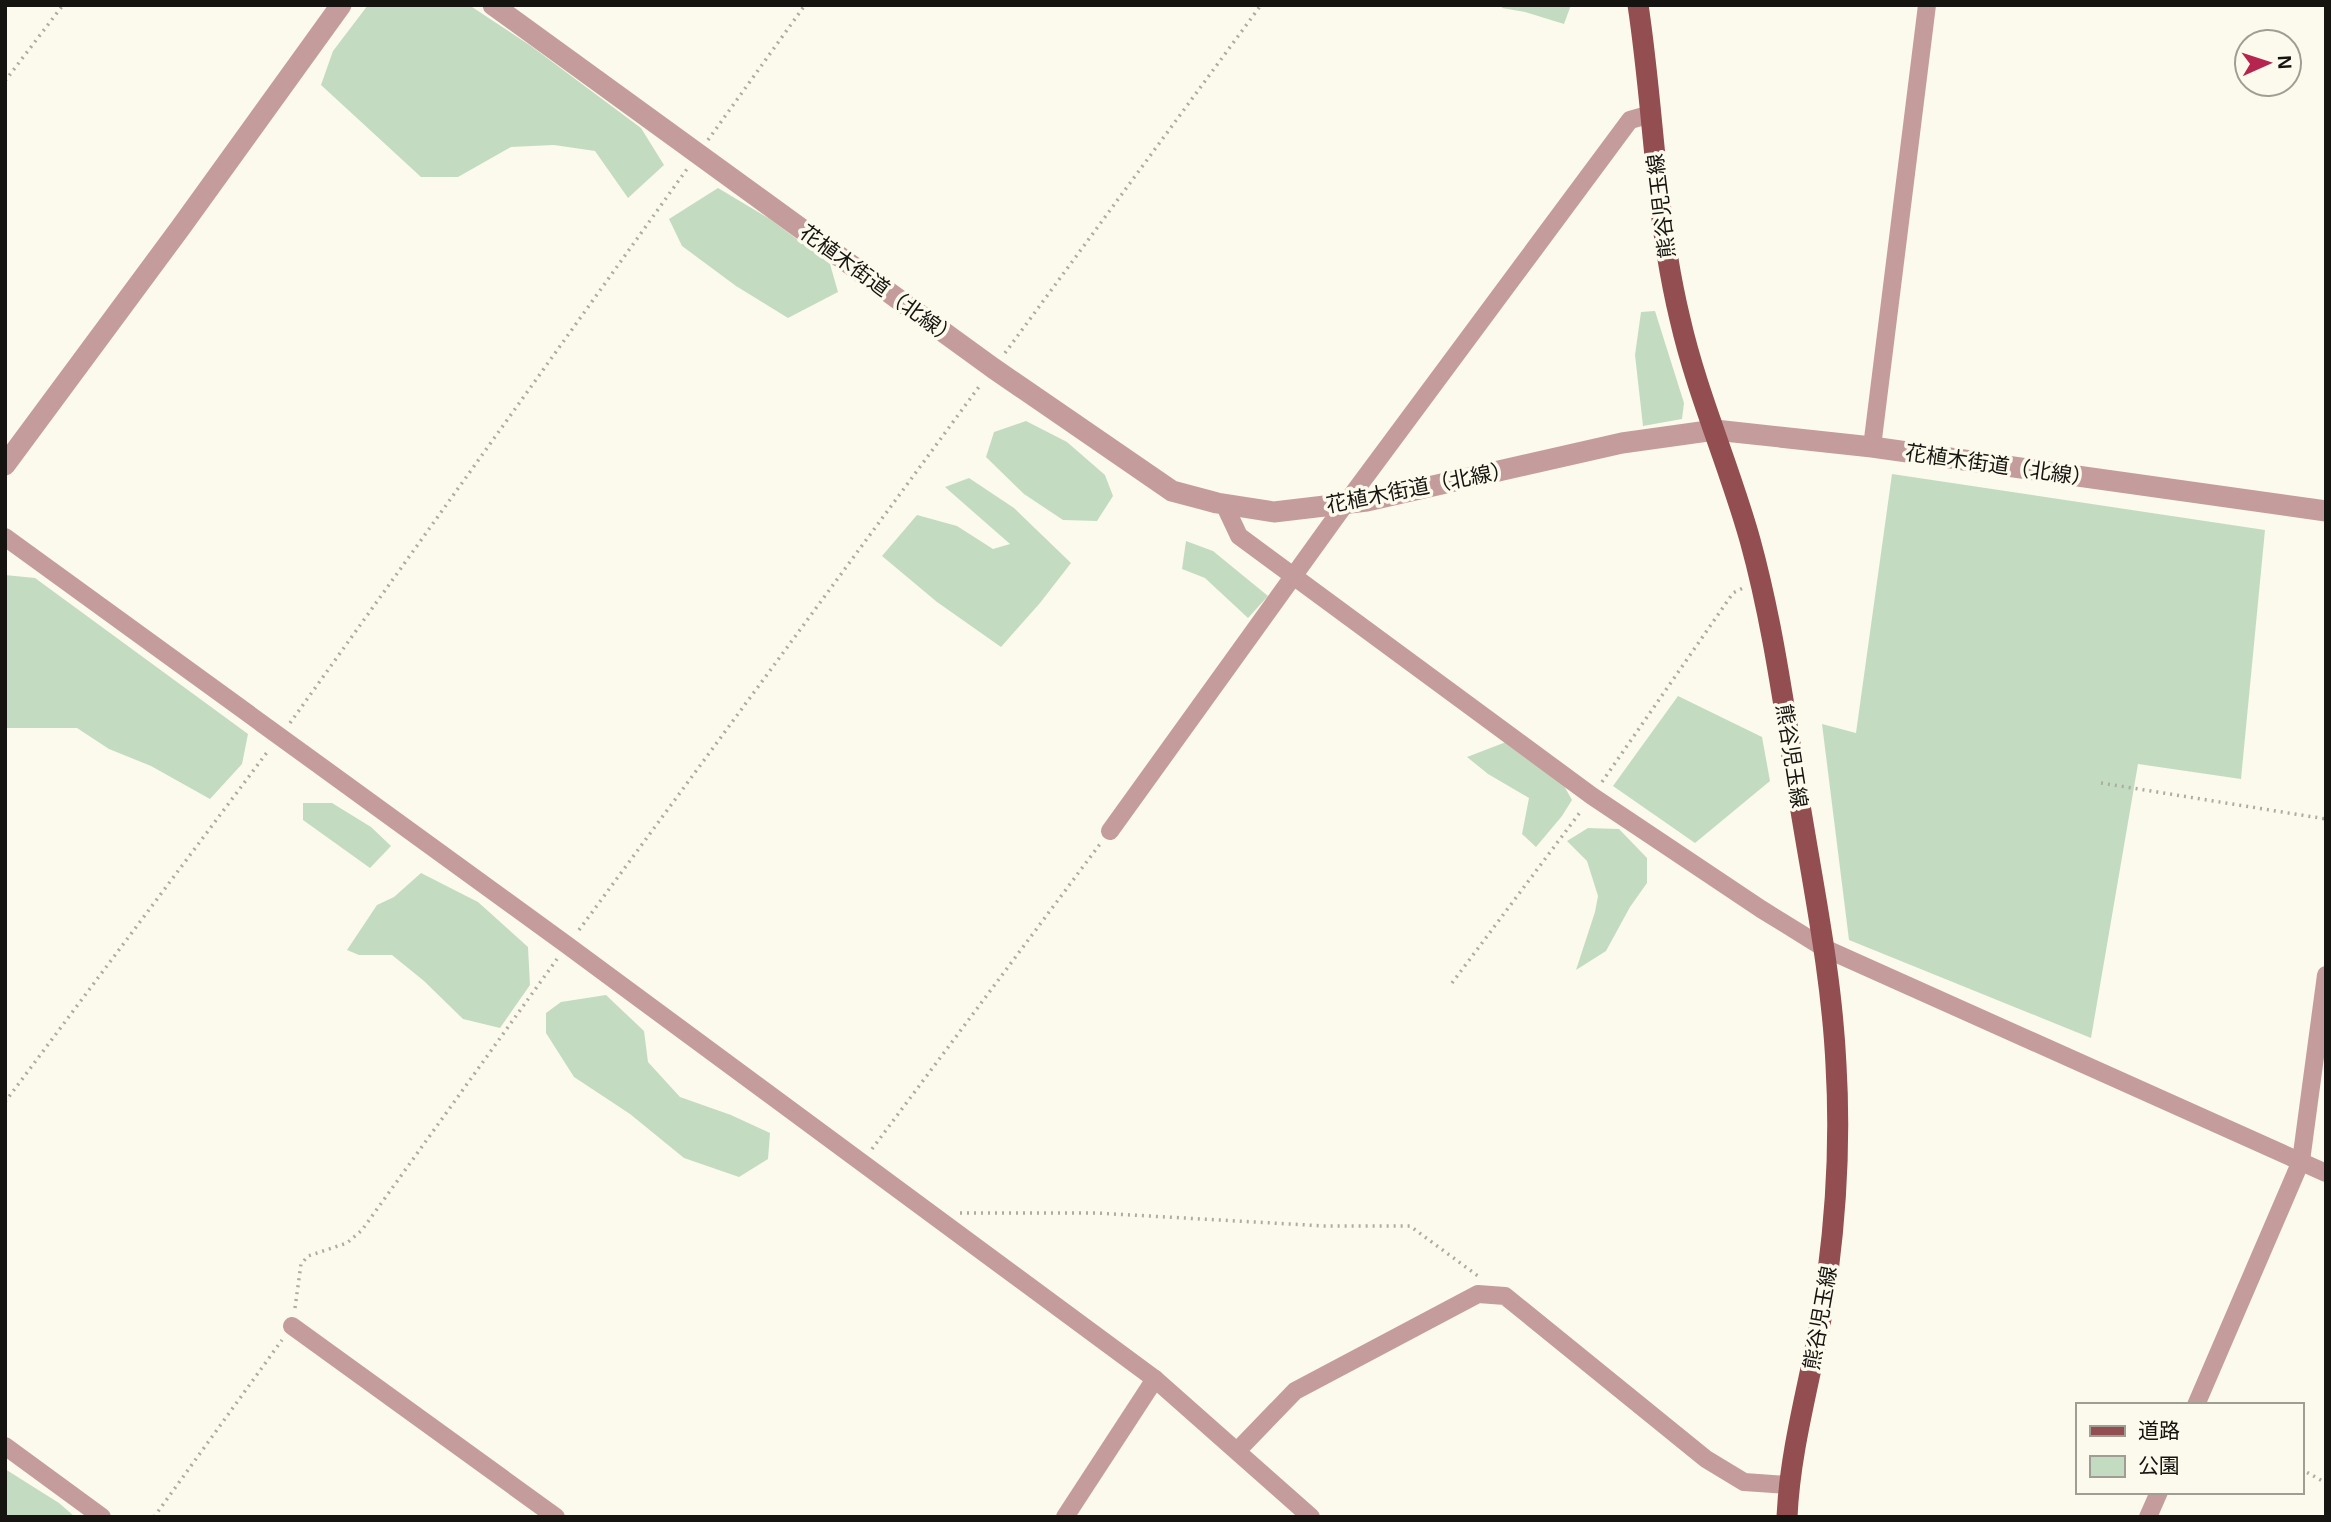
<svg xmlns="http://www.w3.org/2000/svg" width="2331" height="1522" font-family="Helvetica,'Noto Sans JP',sans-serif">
	<rect width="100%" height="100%" fill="#fcfaec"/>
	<!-- green -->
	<g fill="#c3dcc1">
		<path d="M368 5H469L531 46 641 128 664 165 628 198 595 151 554 145 511 147 458 177H421L321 85 333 51Z"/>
		<path d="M1503 5H1571L1564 24 1525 12 1502 8Z"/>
		<path d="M718 188 770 219 830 264 838 292 788 318 736 286 682 246 669 219Z"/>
		<path d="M1655 311 1684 403 1682 419 1643 426 1635 355 1641 312Z"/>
		<path d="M1026 421 1067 442 1105 475 1113 496 1097 521 1063 520 1024 494 986 457 994 432Z"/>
		<path d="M1892 474 2265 530 2241 779 2138 764 2091 1038 1849 940 1822 724 1856 733Z"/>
		<path d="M969 478 1014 508 1071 563 1040 603 1001 647 937 602 882 556 917 515 957 526 993 549 1010 544 945 487Z"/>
		<path d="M1186 541 1213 551 1268 596 1248 618 1205 578 1182 569Z"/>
		<path d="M5 575 35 578 248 734 242 764 210 799 151 766 109 749 77 728H5Z"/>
		<path d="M1678 696 1762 737 1770 781 1695 843 1613 786Z"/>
		<path d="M1506 742 1563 784 1572 800 1562 816 1536 847 1522 834 1529 798 1488 774 1467 757Z"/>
		<path d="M303 803H332L371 827 391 846 370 868 303 820Z"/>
		<path d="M1588 828 1619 829 1647 858V883L1630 907 1606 951 1576 970 1595 912 1598 896 1587 861 1567 841Z"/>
		<path d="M421 873 478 902 528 947 530 985 500 1028 463 1019 424 981 392 955H359L347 950 377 905 394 897Z"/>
		<path d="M606 995 644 1031 648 1062 680 1097 731 1115 770 1133 768 1159 739 1177 684 1158 630 1114 574 1077 546 1033V1013L561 1002Z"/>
		<path d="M5 1469 59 1503 75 1517H5Z"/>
	</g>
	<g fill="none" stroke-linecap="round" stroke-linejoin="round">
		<!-- path -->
		<g stroke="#adaca1" stroke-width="3.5" stroke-dasharray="2 5" stroke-linecap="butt">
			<path d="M5 81 63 5"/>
			<path d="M708 140 805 5"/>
			<path d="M1005 353 1261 5"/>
			<path d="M290 723 687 169"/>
			<path d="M1602 782 1733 593 1743 588"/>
			<path d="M2101 783 2326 819"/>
			<path d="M579 930 981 384"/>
			<path d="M1452 983 1581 811"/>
			<path d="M5 1102 268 751"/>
			<path d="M872 1149 1100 844"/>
			<path d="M960 1213H1096L1325 1226H1410L1478 1276"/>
			<path d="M295 1308 301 1264 308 1256 347 1243 362 1230 557 959"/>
			<path d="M2301 1469 2326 1483"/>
			<path d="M154 1517 282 1340"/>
		</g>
		<!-- minor -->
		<g stroke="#c59c9c" stroke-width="18">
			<path d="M1872 447 1927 5"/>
			<path d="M1224 504 1239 536 1592 796 1761 909 1824 948 2326 1173"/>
			<path d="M5 537 567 945 1155 1379 1311 1517"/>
			<path d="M1110 831 1346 503 1630 120 1651 114"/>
			<path d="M292 1326 556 1517"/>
			<path d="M2196 1405 2301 1161 2326 975"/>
			<path d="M5 1446 102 1517"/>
			<path d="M1238 1450 1295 1391 1478 1294 1505 1296 1706 1459 1744 1482 1789 1485"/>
			<path d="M1065 1517 1155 1379"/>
			<path d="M2148 1517 2159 1492"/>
		</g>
		<!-- tertiary -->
		<g stroke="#c59c9c" stroke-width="21">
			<path d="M493 5 993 368 1172 491 1217 503 1274 512 1367 501 1622 443 1715 430 1872 447 2326 511"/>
			<path d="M5 465 181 227 341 5"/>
		</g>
		<!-- primary -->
		<path stroke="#934e51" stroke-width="21" d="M1638 5C1654 110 1655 216 1680 319 1697 394 1729 465 1750 540 1774 627 1785 716 1800 805 1814 891 1832 978 1836 1065 1841 1150 1835 1235 1821 1319 1809 1385 1790 1450 1787 1517"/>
	</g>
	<g text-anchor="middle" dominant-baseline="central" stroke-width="7" stroke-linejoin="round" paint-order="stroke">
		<!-- street labels -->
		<g font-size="21" fill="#151410" stroke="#fcfaec">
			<text transform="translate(1661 206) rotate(-97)">熊谷児玉線</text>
			<text transform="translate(879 285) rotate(36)">花植木街道（北線）</text>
			<text transform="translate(1999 465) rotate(8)">花植木街道（北線）</text>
			<text transform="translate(1419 487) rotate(-11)">花植木街道（北線）</text>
			<text transform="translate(1792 756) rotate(81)">熊谷児玉線</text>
			<text transform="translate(1820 1318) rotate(-80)">熊谷児玉線</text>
		</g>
	</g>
	<!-- border -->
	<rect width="2331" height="1522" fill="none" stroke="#151410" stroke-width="14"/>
	<!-- legend -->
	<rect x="2076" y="1403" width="228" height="91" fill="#fcfaec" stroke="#a09e94" stroke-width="2"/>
	<rect x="2090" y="1426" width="35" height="10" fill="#934e51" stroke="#a09e94" stroke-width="2"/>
	<text x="2138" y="1438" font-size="21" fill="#151410">道路</text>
	<rect x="2090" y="1456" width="35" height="21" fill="#c3dcc1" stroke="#a09e94" stroke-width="2"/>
	<text x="2138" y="1473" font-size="21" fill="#151410">公園</text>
	<!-- north arrow -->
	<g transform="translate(2268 63) rotate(87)"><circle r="33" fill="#fcfaec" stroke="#a09e94" stroke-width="2"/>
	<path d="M0-5L12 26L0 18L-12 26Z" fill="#b52550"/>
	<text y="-10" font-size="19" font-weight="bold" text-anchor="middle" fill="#151410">N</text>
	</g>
</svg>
